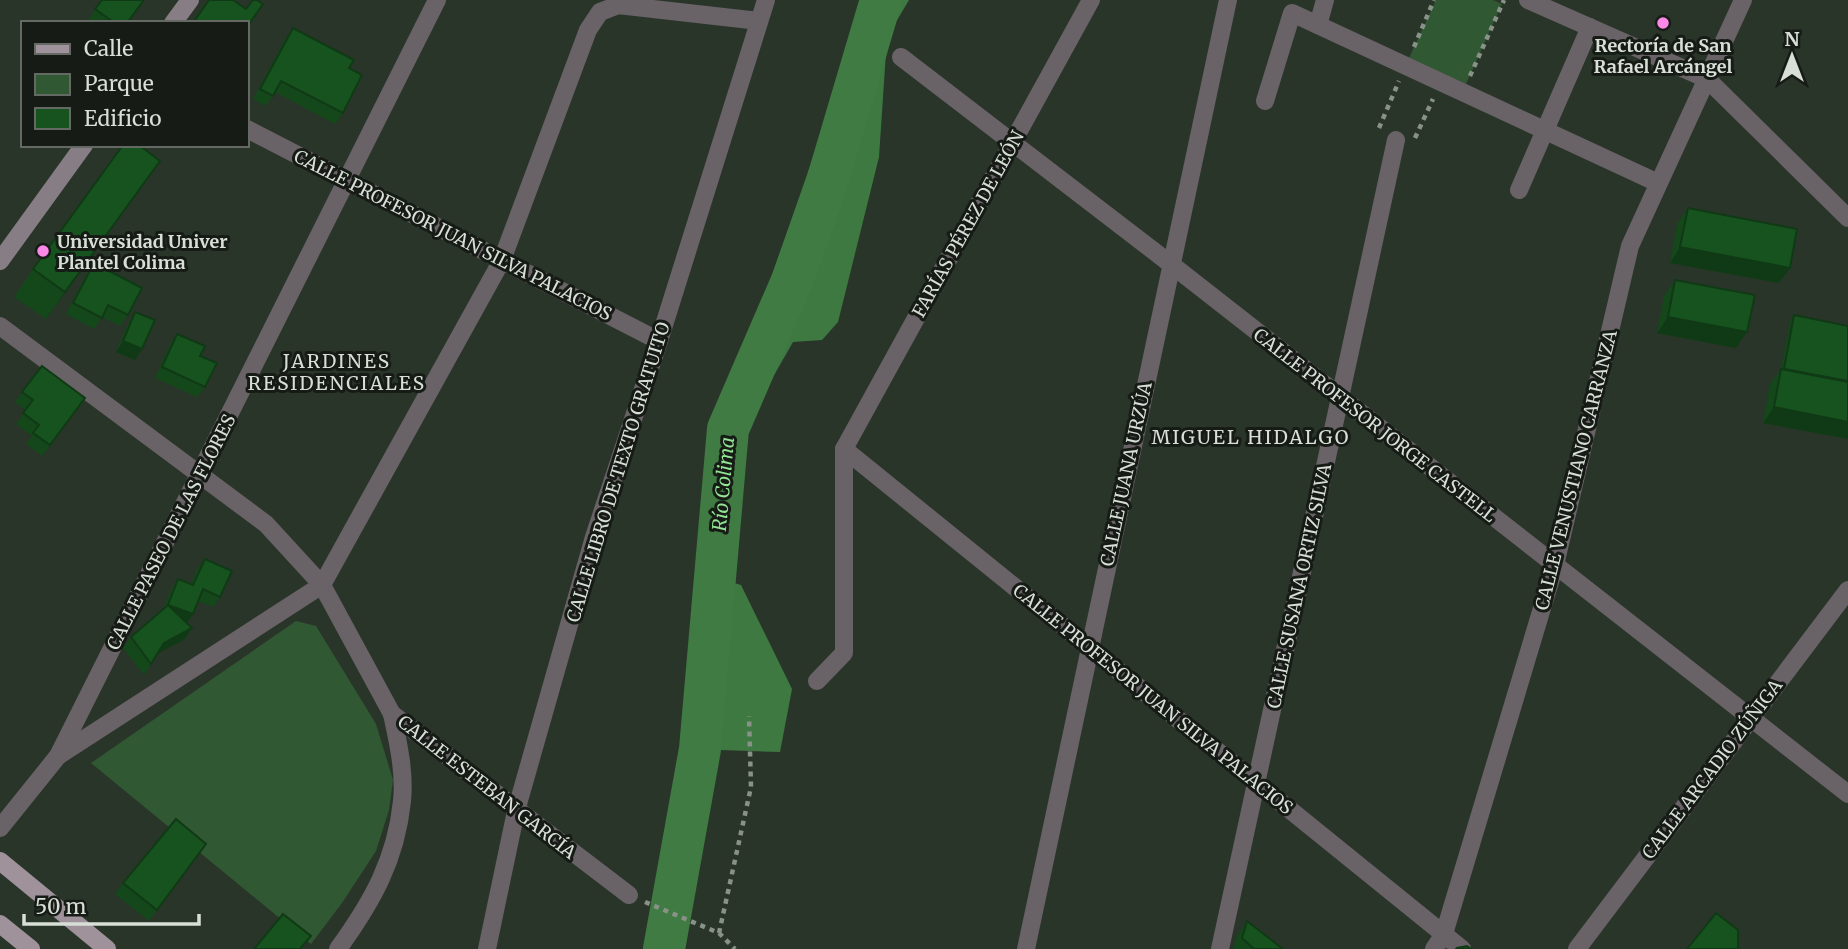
<svg xmlns="http://www.w3.org/2000/svg" width="1848" height="949" font-family="Merriweather,serif">
	<rect width="100%" height="100%" fill="#2a352a"/>
	<!-- green -->
	<g fill="#305832">
		<path d="M1436 0H1493L1502 4 1466 84 1409 58Z"/>
		<path d="M296 621 316 626 376 724 393 780 389 810 376 851 342 903 311 944 91 763Z"/>
	</g>
	<!-- forest -->
	<g fill="#3e7942">
		<path d="M868 0H909L887 37 879 157 838 322 822 340 793 342 761 398H729Z"/>
		<path d="M697 572 741 585 792 689 780 752 692 749 682 736Z"/>
	</g>
	<g fill="none" stroke-linecap="round" stroke-linejoin="round">
		<!-- river -->
		<path stroke="#407b43" stroke-width="42" d="M664 949 700 749 728 429 792 281 825 189 881 0"/>
		<!-- path -->
		<g stroke="#899288" stroke-width="4.5" stroke-dasharray="5 5" stroke-linecap="butt">
			<path d="M1414 47 1434 0"/>
			<path d="M1470 76 1504 0"/>
			<path d="M1379 128 1399 81"/>
			<path d="M1415 138 1433 99"/>
			<path d="M645 902 719 933 735 949"/>
			<path d="M719 933 751 787 749 716"/>
		</g>
		<!-- street -->
		<g stroke="#696267" stroke-width="18">
			<path d="M1528 0 1707 79 1848 218"/>
			<path d="M1318 25 1325 0"/>
			<path d="M901 57 1172 265 1848 794"/>
			<path d="M1265 101 1292 13 1658 183"/>
			<path d="M247 129 659 341"/>
			<path d="M1519 190 1590 27"/>
			<path d="M0 326 266 524 322 585 392 714 629 895"/>
			<path d="M844 449 1462 949"/>
			<path d="M817 681 844 653V449L1091 0"/>
			<path d="M58 756 322 585 502 260 588 30 600 12 618 5 759 21"/>
			<path d="M0 828 58 756 437 0"/>
			<path d="M338 949C372 902 396 860 402 801 405 772 398 742 392 714"/>
			<path d="M487 949 516 811 594 537 659 341 766 0"/>
			<path d="M1026 949 1228 0"/>
			<path d="M1220 949 1396 140"/>
			<path d="M1434 949 1444 934 1555 565 1630 246 1743 0"/>
			<path d="M1577 949 1848 590"/>
		</g>
		<!-- secondary -->
		<g stroke="#877d85" stroke-width="18">
			<path d="M173 23 190 0"/>
			<path d="M0 261 84 145"/>
		</g>
		<!-- primary -->
		<g stroke="#9f929b" stroke-width="18">
			<path d="M0 861 107 949"/>
			<path d="M0 924 31 949"/>
		</g>
	</g>
	<!-- wall -->
	<g fill="#14471a">
		<path d="M102 0H144L128 23H86Z"/>
		<path d="M293 28 349 68 343 113 335 124 275 92 266 106 253 99 285 39Z"/>
		<path d="M160 161 46 319 14 297 33 269Z"/>
		<path d="M1688 208 1790 268 1779 283 1670 263 1677 224Z"/>
		<path d="M94 263 128 315 120 326 102 317 94 329 66 314 87 273Z"/>
		<path d="M1675 280 1736 348 1657 333 1664 296Z"/>
		<path d="M135 312 142 349 135 360 116 352 128 323Z"/>
		<path d="M1794 315 1848 326V439L1763 423 1770 384 1781 369 1790 321Z"/>
		<path d="M177 334 200 356 205 387 197 397 155 378 170 344Z"/>
		<path d="M42 366 85 398 42 456 26 444 32 436 16 424 26 410 15 402Z"/>
		<path d="M205 559 220 597 213 607 198 601 187 623 192 628 185 639 158 653 144 675 123 648 131 637 163 609 171 590 178 579 191 584 197 569Z"/>
		<path d="M206 844 149 921 115 894 123 883Z"/>
		<path d="M1247 921 1283 949H1233L1237 936Z"/>
	</g>
	<!-- shaded-wall -->
	<g fill="#103a15">
		<path d="M160 161 141 188 46 319 65 292Z"/>
		<path d="M1680 247 1790 268 1779 283 1670 263Z"/>
		<path d="M1668 317 1747 332 1736 348 1657 333Z"/>
		<path d="M123 341 142 349 135 360 116 352Z"/>
		<path d="M1774 407 1848 422V439L1763 423Z"/>
		<path d="M168 605 193 614 186 625Z"/>
		<path d="M192 628 185 639 157 654 164 643Z"/>
	</g>
	<!-- building -->
	<g fill="#17531e" stroke="#103a15" stroke-width="2">
		<path d="M102 0H144L127 23H115L95 9Z"/>
		<path d="M209 0H233L246 9 253 0H257L263 4 247 27V23H193Z"/>
		<path d="M293 28 354 60 349 68 362 75 343 113 281 81 273 96 260 89Z"/>
		<path d="M123 145H139L160 161 65 292 33 269Z"/>
		<path d="M1688 208 1797 229 1790 268 1680 247Z"/>
		<path d="M94 263 142 288 128 315 108 305 102 318 73 303Z"/>
		<path d="M1675 280 1755 295 1747 332 1668 317Z"/>
		<path d="M135 312 155 320 142 349 123 341Z"/>
		<path d="M1794 315 1848 326V381L1784 369Z"/>
		<path d="M177 334 205 346 200 356 217 363 205 387 162 367Z"/>
		<path d="M42 366 85 398 50 445 33 433 39 425 23 413 33 400 22 392Z"/>
		<path d="M1781 369 1848 382V422L1774 407Z"/>
		<path d="M205 559 232 571 220 597 203 589 193 614 168 605 178 579 193 585Z"/>
		<path d="M168 605 192 628 164 643 151 664 131 637Z"/>
		<path d="M176 819 206 844 157 910 123 883Z"/>
		<path d="M1716 913 1738 930V949H1687Z"/>
		<path d="M283 914 311 936 300 949H254Z"/>
		<path d="M1247 921 1283 949H1254L1242 938Z"/>
		<path d="M1467 946 1471 949H1456L1457 948Z"/>
	</g>
	<!-- markers -->
	<g fill="#fb87e6" stroke="#161b16" stroke-width="2.5">
		<circle cx="1663" cy="23" r="7"/>
		<circle cx="43" cy="251" r="7"/>
	</g>
	<g text-anchor="middle" dominant-baseline="central" stroke-width="6" stroke-linejoin="round" paint-order="stroke">
		<!-- poi labels -->
		<g font-size="18" font-weight="bold" fill="#d8dfd7" stroke="#161b16">
			<text x="1663" y="45">Rectoría de San<tspan x="1663" dy="21">Rafael Arcángel</tspan></text>
			<text x="57" y="241" text-anchor="start">Universidad Univer<tspan x="57" dy="21">Plantel Colima</tspan></text>
		</g>
		<!-- street labels -->
		<g font-size="18" fill="#d8dfd7" stroke="#161b16">
			<text transform="translate(968 224) rotate(-61)">FARÍAS PÉREZ DE LEÓN</text>
			<text transform="translate(453 235) rotate(27)">CALLE PROFESOR JUAN SILVA PALACIOS</text>
			<text transform="translate(1375 425) rotate(38)">CALLE PROFESOR JORGE CASTELL</text>
			<text transform="translate(1576 470) rotate(-76)">CALLE VENUSTIANO CARRANZA</text>
			<text transform="translate(618 472) rotate(-73)">CALLE LIBRO DE TEXTO GRATUITO</text>
			<text transform="translate(1126 474) rotate(-78)">CALLE JUANA URZÚA</text>
			<text transform="translate(171 532) rotate(-63)">CALLE PASEO DE LAS FLORES</text>
			<text transform="translate(1299 586) rotate(-78)">CALLE SUSANA ORTIZ SILVA</text>
			<text transform="translate(1153 699) rotate(39)">CALLE PROFESOR JUAN SILVA PALACIOS</text>
			<text transform="translate(1712 769) rotate(-53)">CALLE ARCADIO ZÚÑIGA</text>
			<text transform="translate(487 787) rotate(38)">CALLE ESTEBAN GARCÍA</text>
		</g>
		<!-- neighbourhood labels -->
		<g font-size="19" letter-spacing="2" fill="#d8dfd7" stroke="#161b16">
			<text x="337" y="361">JARDINES<tspan x="337" dy="22">RESIDENCIALES</tspan></text>
			<text x="1251" y="437">MIGUEL HIDALGO</text>
		</g>
		<!-- water labels -->
		<g font-size="19" font-style="italic" fill="#93e495" stroke="#161b16">
			<text transform="translate(723 484) rotate(-85)">Río Colima</text>
		</g>
	</g>
	<!-- legend -->
	<rect x="21" y="21" width="228" height="126" fill="#161b16" stroke="#646963" stroke-width="2"/>
	<rect x="35" y="44" width="35" height="10" fill="#9f929b" stroke="#646963" stroke-width="2"/>
	<text x="84" y="56" font-size="21" fill="#d8dfd7">Calle</text>
	<rect x="35" y="74" width="35" height="21" fill="#305832" stroke="#646963" stroke-width="2"/>
	<text x="84" y="91" font-size="21" fill="#d8dfd7">Parque</text>
	<rect x="35" y="108" width="35" height="21" fill="#17531e" stroke="#646963" stroke-width="2"/>
	<text x="84" y="126" font-size="21" fill="#d8dfd7">Edificio</text>
	<!-- north arrow -->
	<g transform="translate(1792 56)" stroke="#161b16" stroke-width="5" paint-order="stroke">
	<path d="M0-5L12 26L0 18L-12 26Z" fill="#d8dfd7"/>
	<text y="-10" font-size="19" font-weight="bold" text-anchor="middle" fill="#d8dfd7">N</text>
	</g>
	<!-- scale -->
	<path d="M24 914v10h175v-10" fill="none" stroke="#d8dfd7" stroke-width="3.5"/>
	<text x="35" y="914" font-size="21" fill="#d8dfd7" stroke="#161b16" stroke-width="5" paint-order="stroke">50 m</text>
</svg>
